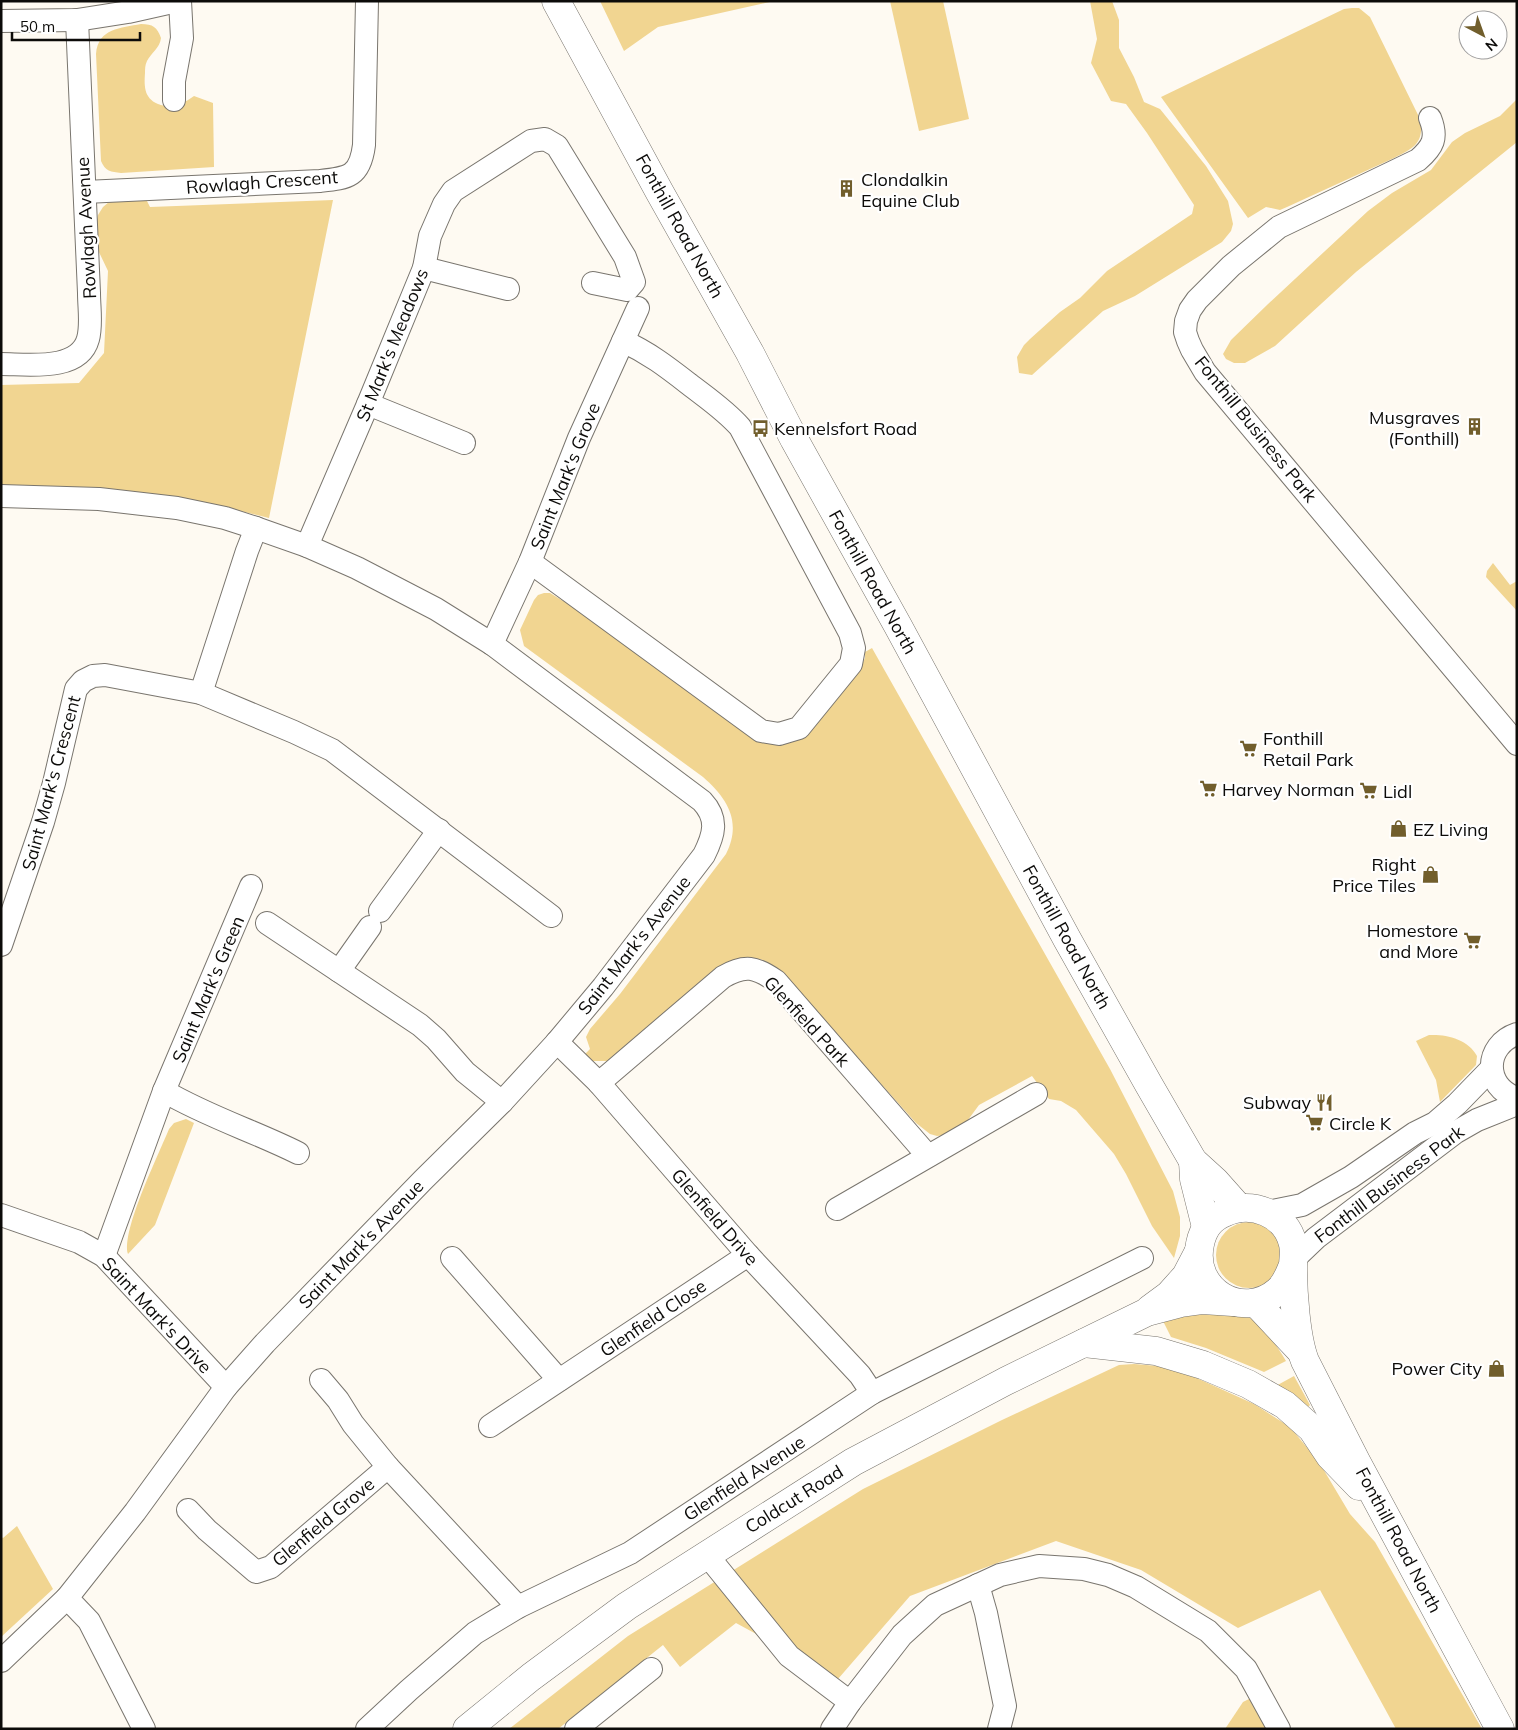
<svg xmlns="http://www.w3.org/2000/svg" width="1518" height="1730" font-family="Mulish,sans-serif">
	<rect width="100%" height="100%" fill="#fefaf2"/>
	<!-- green -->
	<g fill="#f1d591">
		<path d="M600 1H774L658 27 624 51Z"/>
		<path d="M890 1H943L969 119 919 131Z"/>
		<path d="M1090 1H1112L1119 20V48L1134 77 1144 102 1160 109 1206 166 1228 201 1233 224 1231 231 1222 242 1135 296 1103 311 1032 375 1019 373 1017 357 1024 345 1030 339 1060 312 1080 298 1107 271 1192 214 1194 205 1147 133 1126 104 1111 101 1091 63 1097 39Z"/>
		<path d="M1352 8H1359L1370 17 1421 121C1423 144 1414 148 1394 158L1287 207 1280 210 1266 207 1248 218 1161 97 1344 9Z"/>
		<path d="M141 24C153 24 157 27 161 38 160 48 151 53 147 61 145 65 145 69 145 73 144 87 144 100 161 105 173 109 184 103 194 96L213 103 214 167 121 173C111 172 105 171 101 161L96 54C98 28 121 28 141 24Z"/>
		<path d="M1517 99V142L1356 272 1275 346 1245 363H1234L1226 359 1223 354 1231 340 1267 305 1368 211 1392 193 1431 170 1452 142 1465 133 1500 116Z"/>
		<path d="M145 197 150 207 333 200 269 518 203 502 1 486V385L79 383 104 353 108 271 98 250 96 226 98 215 103 207 109 202Z"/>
		<path d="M1493 563 1510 585 1517 581V611L1486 577 1487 571Z"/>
		<path d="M544 593H550L563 601 569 596 758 740 766 743 779 745 800 739 858 672 865 658V652L872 648 1110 1069 1173 1191 1180 1217V1236L1174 1258 1152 1226 1126 1174 1114 1154 1076 1110 1061 1101 1049 1099 1032 1076 979 1105 965 1124 946 1135 937 1136 930 1134 916 1123 778 969 763 960 751 958 608 1061H593L584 1055 590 1049 586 1037 590 1029 620 994 726 854C742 822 728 799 703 777L524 646 520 630 534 600 538 595Z"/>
		<path d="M1429 1035C1446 1034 1468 1039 1477 1056L1476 1065 1440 1102 1436 1080 1416 1041Z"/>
		<path d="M186 1119 194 1123 155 1225 128 1254C121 1231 159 1154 169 1129L174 1123Z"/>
		<circle cx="1249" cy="1255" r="33"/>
		<path d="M1199 1310C1211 1311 1231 1310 1242 1314 1261 1321 1276 1344 1286 1361L1264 1372 1206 1348 1171 1337 1163 1321Z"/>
		<path d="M1134 1364 1158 1366 1190 1375 1254 1404 1290 1427 1319 1462 1350 1514 1375 1542 1482 1729H1396L1320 1590 1238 1628 1141 1570 1056 1541 910 1596 838 1679 736 1623 680 1667 663 1645 558 1729H509L628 1636 863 1489 1002 1420 1119 1365Z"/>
		<path d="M1294 1376 1310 1405 1308 1407 1274 1387Z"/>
		<path d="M17 1526 53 1589 1 1637V1537L3 1538Z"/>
		<path d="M1253 1697 1270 1729H1225L1243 1702Z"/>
	</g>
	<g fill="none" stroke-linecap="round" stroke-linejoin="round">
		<defs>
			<g id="minor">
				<path d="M1 21 77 20 128 12 177 1"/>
				<path d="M174 100V81L182 38 180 1"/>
				<path d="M1430 118C1438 138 1433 147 1418 160L1279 227 1231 266 1197 300 1190 310 1186 321 1185 332 1188 341 1192 350 1205 372 1517 744"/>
				<path d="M85 192 320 181C348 178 360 177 364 145L367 1"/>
				<path d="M424 268 508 289"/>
				<path d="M1 364C27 364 79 372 88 339 92 325 89 308 89 293L77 20"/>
				<path d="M368 404 464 443"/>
				<path d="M1 496 99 499 177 508 225 518 256 528 307 546 357 568 436 609 492 644 702 801C719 819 714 835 704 855L603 987 557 1042 502 1102 423 1180 265 1343 226 1387 135 1512 67 1598 1 1661"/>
				<path d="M307 546 368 404 424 268 430 236 444 204 453 191 531 141 545 139 557 146 625 257 634 282 627 290 593 283"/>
				<path d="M530 562 761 731 779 734 799 728 851 664 854 648 850 633 740 427C725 410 707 398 689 384 667 367 649 353 623 341"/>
				<path d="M492 644 530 562 579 438 638 308"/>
				<path d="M201 693 247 551 256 528"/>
				<path d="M380 911 439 830"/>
				<path d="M267 923 420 1025 436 1039 465 1072 502 1102"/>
				<path d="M1 945 43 822 54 783 76 689 83 681 93 676 105 675 201 693 294 732 332 750 551 916"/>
				<path d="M339 971 370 927"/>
				<path d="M1517 1034C1484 1045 1483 1087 1517 1098"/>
				<path d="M557 1042 599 1083 748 1255 860 1375 872 1393"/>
				<path d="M599 1083 723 977C745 964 756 967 776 981L928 1156"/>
				<path d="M164 1091C206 1116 254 1131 298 1153"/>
				<path d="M837 1209 1036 1094"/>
				<path d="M1268 1212 1302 1205 1351 1177 1415 1133 1435 1123 1457 1104 1491 1069"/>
				<path d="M1 1215 79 1242 104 1256 226 1387"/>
				<path d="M104 1256 164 1091 251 886"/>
				<path d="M452 1258 559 1380"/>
				<path d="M1294 1259 1316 1238 1456 1132 1477 1120 1517 1104"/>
				<path d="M321 1380 338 1400 353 1424 388 1467 518 1607"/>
				<path d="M490 1426 748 1255"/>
				<path d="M188 1510 207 1530 256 1572 271 1567 388 1467"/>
				<path d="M707 1555 789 1656 850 1702"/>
				<path d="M978 1585 986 1613 1005 1706 999 1729"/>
				<path d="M67 1598 89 1621 144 1729"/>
				<path d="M367 1729 409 1690 475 1633 518 1607 630 1553 872 1393 1142 1258"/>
				<path d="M576 1729 651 1669"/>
				<path d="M832 1729 850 1702 902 1635 935 1605 1000 1575 1039 1566 1084 1569 1108 1575 1136 1587 1208 1631 1246 1669 1279 1729"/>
			</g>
			<g id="major">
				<path d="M556 1 659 191 750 353 794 439 898 626 1067 939 1149 1085 1193 1161 1215 1181 1239 1208"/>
				<path d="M1193 1161 1194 1179 1206 1227"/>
				<path d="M1293 1265C1289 1275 1286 1284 1278 1291 1242 1322 1190 1290 1200 1244 1203 1229 1210 1219 1224 1213 1251 1200 1286 1213 1293 1244 1295 1252 1293 1259 1293 1267 1293 1292 1296 1338 1305 1361L1356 1461 1500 1729"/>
				<path d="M1256 1303 1301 1351"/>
				<path d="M1150 1309 1169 1295 1186 1276 1198 1253"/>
				<path d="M1084 1343 1156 1351 1203 1365 1248 1384 1285 1405 1312 1429 1330 1456 1359 1486"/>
				<path d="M467 1729 531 1677 627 1606 853 1462 1006 1381 1147 1312 1181 1303 1203 1300 1233 1302"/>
			</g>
		</defs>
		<!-- minor casing -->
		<use href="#minor" stroke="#79756e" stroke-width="24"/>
		<!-- major casing -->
		<use href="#major" stroke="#79756e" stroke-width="29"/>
		<!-- minor -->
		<use href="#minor" stroke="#fff" stroke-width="22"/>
		<!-- major -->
		<use href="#major" stroke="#fff" stroke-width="28"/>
	</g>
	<!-- icons -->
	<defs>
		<symbol id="building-bare" viewBox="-9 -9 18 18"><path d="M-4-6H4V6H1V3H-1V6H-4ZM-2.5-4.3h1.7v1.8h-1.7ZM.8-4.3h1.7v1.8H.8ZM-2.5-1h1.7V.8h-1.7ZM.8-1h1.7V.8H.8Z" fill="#715e2c" stroke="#fff" stroke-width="2.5" paint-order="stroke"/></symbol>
		<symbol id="bus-bare" viewBox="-9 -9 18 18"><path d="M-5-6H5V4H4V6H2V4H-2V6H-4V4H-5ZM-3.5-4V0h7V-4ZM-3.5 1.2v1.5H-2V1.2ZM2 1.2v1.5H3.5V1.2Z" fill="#715e2c" stroke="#fff" stroke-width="2.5" paint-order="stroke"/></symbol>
		<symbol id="supermarket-bare" viewBox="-9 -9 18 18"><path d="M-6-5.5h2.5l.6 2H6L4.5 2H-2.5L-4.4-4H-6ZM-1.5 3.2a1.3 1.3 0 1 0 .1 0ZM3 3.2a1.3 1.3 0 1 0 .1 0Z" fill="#715e2c" stroke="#fff" stroke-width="2.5" paint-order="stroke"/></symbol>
		<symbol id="shop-bare" viewBox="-9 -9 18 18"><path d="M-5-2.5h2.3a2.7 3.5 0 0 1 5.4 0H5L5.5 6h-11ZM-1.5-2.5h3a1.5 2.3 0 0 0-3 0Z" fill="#715e2c" stroke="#fff" stroke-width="2.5" paint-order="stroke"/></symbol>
		<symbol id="restaurant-bare" viewBox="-9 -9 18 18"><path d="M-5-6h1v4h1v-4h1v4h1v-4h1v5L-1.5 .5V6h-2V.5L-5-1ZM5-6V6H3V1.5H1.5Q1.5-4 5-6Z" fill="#715e2c" stroke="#fff" stroke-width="2.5" paint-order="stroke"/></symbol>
	</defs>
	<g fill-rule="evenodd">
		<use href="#building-bare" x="834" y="176" width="25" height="25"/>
		<use href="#building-bare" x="1462" y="414" width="25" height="25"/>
		<use href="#bus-bare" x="748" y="416" width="25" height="25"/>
		<use href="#supermarket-bare" x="1236" y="736" width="25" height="25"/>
		<use href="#supermarket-bare" x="1196" y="776" width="25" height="25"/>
		<use href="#supermarket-bare" x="1356" y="778" width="25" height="25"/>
		<use href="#shop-bare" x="1386" y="816" width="25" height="25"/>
		<use href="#shop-bare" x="1418" y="862" width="25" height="25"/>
		<use href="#supermarket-bare" x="1460" y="928" width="25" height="25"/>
		<use href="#restaurant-bare" x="1312" y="1090" width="25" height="25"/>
		<use href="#supermarket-bare" x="1302" y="1110" width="25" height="25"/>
		<use href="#shop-bare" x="1484" y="1356" width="25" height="25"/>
	</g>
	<g text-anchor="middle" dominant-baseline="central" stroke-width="4.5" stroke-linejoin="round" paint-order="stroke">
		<!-- poi labels -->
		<g font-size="18" fill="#0c0b09" stroke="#fff" text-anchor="start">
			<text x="861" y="179">Clondalkin<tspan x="861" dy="21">Equine Club</tspan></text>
			<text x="1460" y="417" text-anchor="end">Musgraves<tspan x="1460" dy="21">(Fonthill)</tspan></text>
			<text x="774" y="428">Kennelsfort Road</text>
			<text x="1263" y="738">Fonthill<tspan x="1263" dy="21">Retail Park</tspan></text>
			<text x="1222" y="789">Harvey Norman</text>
			<text x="1383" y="791">Lidl</text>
			<text x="1413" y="829">EZ Living</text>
			<text x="1416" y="864" text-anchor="end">Right<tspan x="1416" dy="21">Price Tiles</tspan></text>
			<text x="1458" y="930" text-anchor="end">Homestore<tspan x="1458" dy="21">and More</tspan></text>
			<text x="1311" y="1102" text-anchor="end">Subway</text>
			<text x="1329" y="1123">Circle K</text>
			<text x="1482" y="1368" text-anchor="end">Power City</text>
		</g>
		<!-- street labels -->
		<g font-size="18" fill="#0c0b09" stroke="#fff">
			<text transform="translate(262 182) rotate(-4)">Rowlagh Crescent</text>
			<text transform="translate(680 226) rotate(61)">Fonthill Road North</text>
			<text transform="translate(86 228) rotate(-93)">Rowlagh Avenue</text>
			<text transform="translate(392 345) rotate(-68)">St Mark's Meadows</text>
			<text transform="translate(1256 429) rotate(51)">Fonthill Business Park</text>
			<text transform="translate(565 476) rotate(-68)">Saint Mark's Grove</text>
			<text transform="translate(873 582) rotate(61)">Fonthill Road North</text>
			<text transform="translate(51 783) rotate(-75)">Saint Mark's Crescent</text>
			<text transform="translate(1067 937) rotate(61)">Fonthill Road North</text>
			<text transform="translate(634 945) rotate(-52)">Saint Mark's Avenue</text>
			<text transform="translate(208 989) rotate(-67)">Saint Mark's Green</text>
			<text transform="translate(807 1021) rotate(47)">Glenfield Park</text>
			<text transform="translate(1389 1184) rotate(-37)">Fonthill Business Park</text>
			<text transform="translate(715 1217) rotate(49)">Glenfield Drive</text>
			<text transform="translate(361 1244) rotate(-46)">Saint Mark's Avenue</text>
			<text transform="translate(157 1315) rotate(47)">Saint Mark's Drive</text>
			<text transform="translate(653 1318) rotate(-34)">Glenfield Close</text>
			<text transform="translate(744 1478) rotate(-33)">Glenfield Avenue</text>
			<text transform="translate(794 1499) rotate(-32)">Coldcut Road</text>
			<text transform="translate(323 1522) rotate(-40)">Glenfield Grove</text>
			<text transform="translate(1399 1540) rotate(62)">Fonthill Road North</text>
		</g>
	</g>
	<!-- border -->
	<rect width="1518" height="1730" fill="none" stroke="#0c0b09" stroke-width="5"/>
	<!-- north arrow -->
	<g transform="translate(1483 35) rotate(139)"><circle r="24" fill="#ffffff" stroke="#9e9d9d"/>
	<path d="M0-4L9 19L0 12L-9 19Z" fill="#715e2c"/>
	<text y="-8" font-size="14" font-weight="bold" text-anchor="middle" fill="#0c0b09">N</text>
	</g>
	<!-- scale -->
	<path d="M12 32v8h128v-8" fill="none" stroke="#0c0b09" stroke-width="2.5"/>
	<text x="20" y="32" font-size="15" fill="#0c0b09" stroke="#ffffff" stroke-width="4" paint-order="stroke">50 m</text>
</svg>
